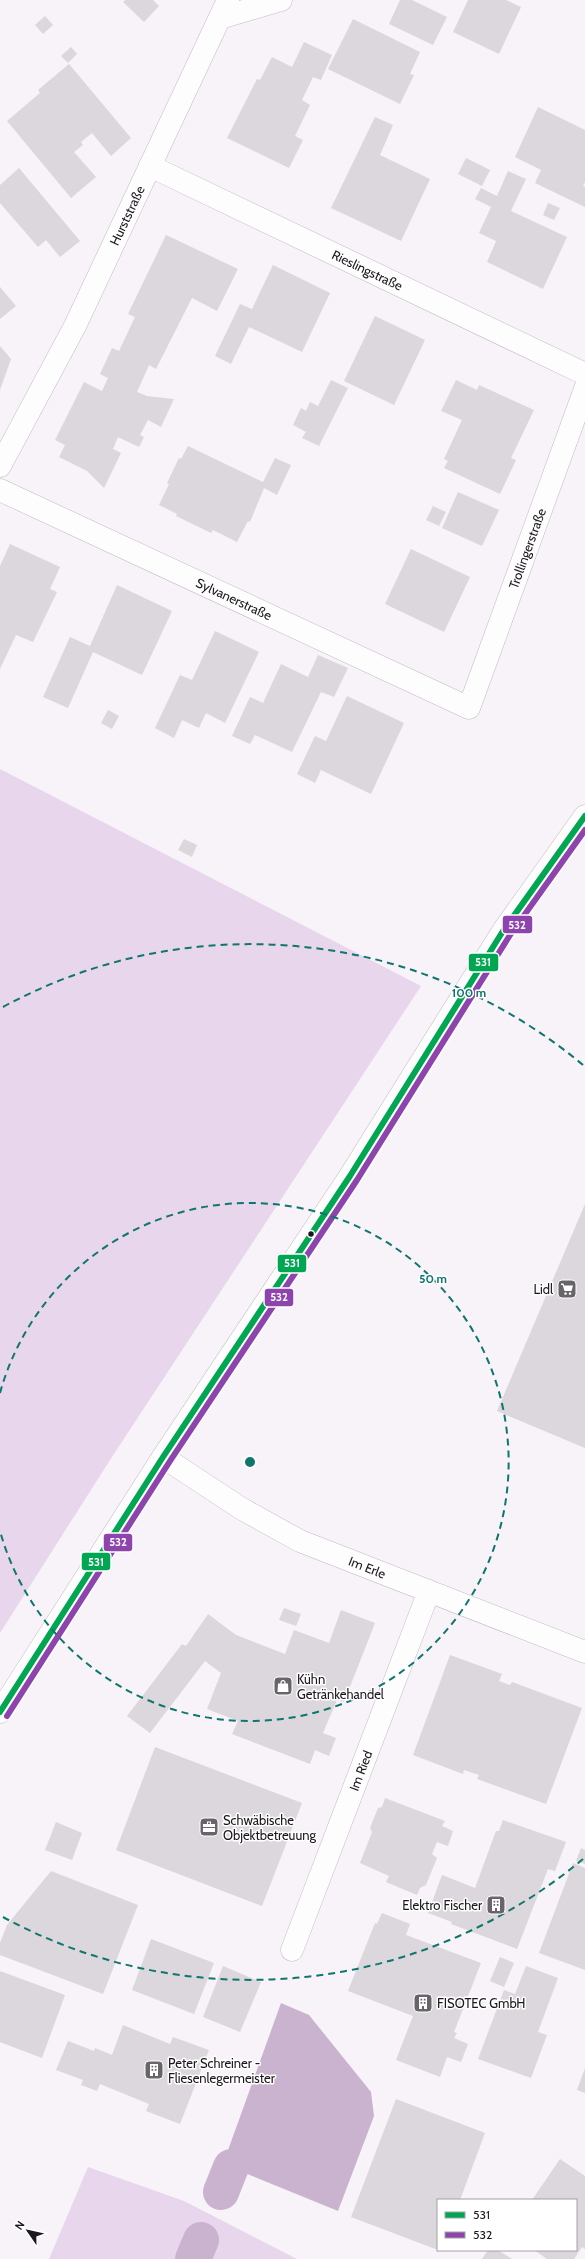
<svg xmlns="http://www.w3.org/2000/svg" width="585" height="2259" font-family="Cabin,sans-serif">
	<rect width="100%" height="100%" fill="#f8f2f9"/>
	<!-- green -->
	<g fill="#e8d6ec">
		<path d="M0 769 421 986 110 1460 0 1633Z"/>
		<path d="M88 2167 184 2201 297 2259H49Z"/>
	</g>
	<!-- water -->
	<path fill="#cab3cf" d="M281 2003 309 2015 371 2092 374 2116 338 2211 223 2164Z"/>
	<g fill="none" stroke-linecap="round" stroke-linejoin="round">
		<!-- canal -->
		<g stroke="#cab3cf" stroke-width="36">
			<path d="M221 2192 231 2167"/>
			<path d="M193 2259 201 2240"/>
		</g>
	</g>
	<!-- building -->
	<g fill="#dbd7dc">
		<path d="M125 0H153L159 6 144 22 123 2Z"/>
		<path d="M400 0H412L447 17 433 45 389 24Z"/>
		<path d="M468 0H506L521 7 499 54 453 32Z"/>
		<path d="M45 16 53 25 43 34 35 25Z"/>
		<path d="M353 19 420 52 410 74 414 75 400 104 328 69Z"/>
		<path d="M304 42 332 55 321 80 313 77 302 100 310 105 295 136 303 140 289 168 227 138 257 79 260 80 272 57 292 67Z"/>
		<path d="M71 47 77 54 68 63 61 56Z"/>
		<path d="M69 64 131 138 111 156 92 133 81 142 83 145 74 152 96 177 71 198 7 121 40 93 38 90Z"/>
		<path d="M538 107 585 130V182L583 186 585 187V207L535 183 541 170 515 157Z"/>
		<path d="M375 117 393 125 380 155 430 179 401 241 331 208Z"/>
		<path d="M466 158 490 170 482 186 458 174Z"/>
		<path d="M19 168 80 241 60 257 46 240 38 247 0 203V185Z"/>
		<path d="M508 171 526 179 511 211 567 237 543 289 487 262 496 241 479 233 491 207 475 199 481 188 497 196Z"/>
		<path d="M548 203 560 208 554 220 543 215Z"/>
		<path d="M166 235 238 269 217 311 192 298 156 369 149 365 137 392 147 396 174 399 161 427 148 420 140 435 144 437 139 447 118 437 113 449 121 453 104 488 87 471 59 457 65 445 55 440 84 382 102 391 108 378 100 374 112 348 119 351 135 317 128 314Z"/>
		<path d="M273 265 330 293 302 352 249 327 231 364 215 356 240 304 252 309Z"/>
		<path d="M0 287 16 306 0 319Z"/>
		<path d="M375 316 425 340 394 405 344 381Z"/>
		<path d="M0 346 11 359 0 390Z"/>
		<path d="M331 380 348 388 319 446 302 438 306 432 293 425 301 408 306 411 310 402 318 406Z"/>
		<path d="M456 380 477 390 479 385 534 410 511 458 516 460 500 494 444 468 448 461 444 459 462 420 441 411Z"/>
		<path d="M188 446 263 482 275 458 291 465 277 495 264 488 250 522 248 521 237 542 213 530 211 533 176 516 177 514 159 505 169 484 167 483 179 458 181 459Z"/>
		<path d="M458 492 499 510 482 546 442 528Z"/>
		<path d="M433 506 446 512 439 526 426 520Z"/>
		<path d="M10 544 60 567 50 589 57 592 33 642 16 635 0 669V566Z"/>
		<path d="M411 549 470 577 444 632 385 604Z"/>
		<path d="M117 585 172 611 142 675 93 652 68 708 43 697 70 637 90 646Z"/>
		<path d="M215 631 259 652 225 723 206 713 199 728 182 720 174 738 155 728 180 675 192 680Z"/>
		<path d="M318 655 348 668 334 697 321 692 292 752 255 735 250 744 232 736 250 697 263 703 281 664 308 677Z"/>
		<path d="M347 696 404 723 371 794 321 770 315 783 297 774 315 736 326 741Z"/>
		<path d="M108 710 119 716 112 729 101 723Z"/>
		<path d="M184 839 197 845 192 857 178 850Z"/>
		<path d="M585 1204V1448L497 1411Z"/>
		<path d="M284 1608 301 1614 296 1626 279 1620Z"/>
		<path d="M341 1610 375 1623 344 1702 337 1700 323 1733 336 1738 329 1756 315 1750 310 1764 232 1734 238 1721 207 1709 221 1673 205 1661 150 1733 127 1716 182 1644 186 1646 208 1614 236 1635 285 1654 294 1630 329 1643Z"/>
		<path d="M450 1655 502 1674 499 1681 510 1685 512 1682 582 1708 546 1804 477 1779 479 1775 464 1770 463 1774 413 1755Z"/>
		<path d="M155 1747 302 1803 262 1906 116 1850Z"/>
		<path d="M385 1798 445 1821 442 1826 453 1831 448 1846 437 1842 432 1854 437 1858 426 1885 420 1888 417 1895 386 1882 389 1876 360 1863 372 1832 370 1828 378 1808 382 1807Z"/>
		<path d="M503 1820 566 1842 555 1871 548 1869 517 1949 451 1924 452 1922 428 1913 442 1875 475 1888 496 1831H499Z"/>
		<path d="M56 1822 82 1833 72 1860 45 1850Z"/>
		<path d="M581 1848 585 1850V1864L576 1861Z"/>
		<path d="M573 1863 585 1868V1970L539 1953Z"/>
		<path d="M51 1871 138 1905 103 1994 0 1955V1943L7 1925Z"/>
		<path d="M382 1913 410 1924 406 1935 481 1963 454 2032 457 2033 454 2038 468 2044 461 2062 447 2057 440 2077 396 2060 413 2016 348 1991 375 1923 377 1924Z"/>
		<path d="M151 1939 214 1963 194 2014 132 1990Z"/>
		<path d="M500 1957 514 1963 504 1987 490 1981Z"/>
		<path d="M223 1966 261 1982 240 2032 203 2017Z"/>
		<path d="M526 1966 558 1978 538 2032 547 2035 531 2078 478 2059 504 1990 515 1994Z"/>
		<path d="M0 1971 65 1995 42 2058 0 2042Z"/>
		<path d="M123 2025 170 2044 173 2037 209 2050 180 2124 146 2111 149 2104 100 2084 97 2091 81 2085 83 2080 56 2070 68 2041 94 2051 95 2048 112 2055Z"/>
		<path d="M585 2068V2093L577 2090Z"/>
		<path d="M396 2099 485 2133 460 2200H438V2250L351 2217Z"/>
		<path d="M560 2159 585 2176V2249L582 2247 574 2259H547L534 2250H576V2200H532Z"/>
		<path d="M488 2250H498L512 2259H482Z"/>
	</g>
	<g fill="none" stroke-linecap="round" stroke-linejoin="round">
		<defs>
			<g id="minor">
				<path d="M220 18 281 0"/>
				<path id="s1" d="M150 166 585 374"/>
				<path id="s2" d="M0 466 75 326 228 0"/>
				<path id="s3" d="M0 490 469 708 585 389"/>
				<path id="s4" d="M163 1457 242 1509 300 1541 585 1652"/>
				<path id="s5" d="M292 1950 429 1591"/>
			</g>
			<path id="secondary" d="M0 1712 163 1457 350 1176 503 931 585 816"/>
		</defs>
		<!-- minor casing -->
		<use href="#minor" stroke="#c0bcc1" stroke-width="23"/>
		<!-- secondary casing -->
		<use href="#secondary" stroke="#c0bcc1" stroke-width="23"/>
		<!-- minor -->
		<use href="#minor" stroke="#fefdfe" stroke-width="22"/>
		<!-- secondary -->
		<use href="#secondary" stroke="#fefdfe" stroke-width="22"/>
		<defs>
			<path id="bus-1" d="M0 1712 163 1457 350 1176 503 931 585 816"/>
			<path id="bus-2" d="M7 1716 170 1461 357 1180 510 935 585 830"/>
		</defs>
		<!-- bus-1 casing -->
		<use href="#bus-1" stroke="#fff" stroke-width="9"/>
		<!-- bus-2 casing -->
		<use href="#bus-2" stroke="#fff" stroke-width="9"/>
		<!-- bus-1 -->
		<use href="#bus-1" stroke="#00a651" stroke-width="6"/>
		<!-- bus-2 -->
		<use href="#bus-2" stroke="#8e44ad" stroke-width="6"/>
	</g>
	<!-- distance rings -->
	<g fill="none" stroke="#0f766e" stroke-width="2" stroke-dasharray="7 5">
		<path d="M0 1393A259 259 0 1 1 0 1531"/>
		<path d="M583 1859A518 518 0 0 1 3 1917M3 1007A518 518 0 0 1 583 1065"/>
	</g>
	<!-- icons -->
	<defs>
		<symbol id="supermarket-square" viewBox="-11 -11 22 22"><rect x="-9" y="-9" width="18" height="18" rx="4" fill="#686469" stroke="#fff"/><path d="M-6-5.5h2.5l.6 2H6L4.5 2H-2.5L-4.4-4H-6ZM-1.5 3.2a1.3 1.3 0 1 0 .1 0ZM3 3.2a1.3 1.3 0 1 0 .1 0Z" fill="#fff"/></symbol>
		<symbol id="shop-square" viewBox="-11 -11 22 22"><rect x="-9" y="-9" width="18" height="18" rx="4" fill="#686469" stroke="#fff"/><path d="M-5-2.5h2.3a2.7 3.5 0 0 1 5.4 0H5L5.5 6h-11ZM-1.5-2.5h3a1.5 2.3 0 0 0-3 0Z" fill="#fff"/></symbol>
		<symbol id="office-square" viewBox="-11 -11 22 22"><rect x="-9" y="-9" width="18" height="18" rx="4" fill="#686469" stroke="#fff"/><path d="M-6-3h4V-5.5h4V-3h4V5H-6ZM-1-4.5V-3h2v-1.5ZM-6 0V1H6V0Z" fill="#fff"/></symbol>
		<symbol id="building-square" viewBox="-11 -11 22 22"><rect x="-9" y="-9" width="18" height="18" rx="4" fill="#686469" stroke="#fff"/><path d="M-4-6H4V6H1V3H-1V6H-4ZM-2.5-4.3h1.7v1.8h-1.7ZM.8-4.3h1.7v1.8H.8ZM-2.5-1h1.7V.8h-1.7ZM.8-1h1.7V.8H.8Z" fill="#fff"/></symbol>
	</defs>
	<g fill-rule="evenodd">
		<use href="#supermarket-square" x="556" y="1278" width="22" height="22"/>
		<use href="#shop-square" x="272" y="1675" width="22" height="22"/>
		<use href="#office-square" x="198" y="1816" width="22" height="22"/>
		<use href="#building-square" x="485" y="1894" width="22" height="22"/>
		<use href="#building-square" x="412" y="1992" width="22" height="22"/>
		<use href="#building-square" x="143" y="2059" width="22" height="22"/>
	</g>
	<!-- markers -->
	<circle fill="#1b171c" stroke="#fff" stroke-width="1.5" cx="311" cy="1234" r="3.5"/>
	<g text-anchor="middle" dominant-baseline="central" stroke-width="3" stroke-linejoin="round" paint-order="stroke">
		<!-- street labels -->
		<g font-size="13" fill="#1b171c" stroke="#fff">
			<text stroke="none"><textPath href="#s2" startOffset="281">Hurststraße</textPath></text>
			<text stroke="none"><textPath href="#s1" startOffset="241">Rieslingstraße</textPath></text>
			<text stroke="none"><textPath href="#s3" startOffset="687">Trollingerstraße</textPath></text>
			<text stroke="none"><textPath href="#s3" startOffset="258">Sylvanerstraße</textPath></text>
			<text stroke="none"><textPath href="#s4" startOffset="233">Im Erle</textPath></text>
			<text stroke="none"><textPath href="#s5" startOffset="192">Im Ried</textPath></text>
		</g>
		<!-- poi labels -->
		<g font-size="13" fill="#1b171c" stroke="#fff" text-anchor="start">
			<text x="553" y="1289" text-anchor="end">Lidl</text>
			<text x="297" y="1679">Kühn<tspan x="297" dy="15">Getränkehandel</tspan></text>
			<text x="223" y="1820">Schwäbische<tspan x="223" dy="15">Objektbetreuung</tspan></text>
			<text x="482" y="1905" text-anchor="end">Elektro Fischer</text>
			<text x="437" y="2003">FISOTEC GmbH</text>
			<text x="168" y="2063">Peter Schreiner -<tspan x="168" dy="15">Fliesenlegermeister</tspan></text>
		</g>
	</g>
	<circle cx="250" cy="1462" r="6" fill="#0f766e" stroke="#fff" stroke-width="2"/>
	<g font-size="12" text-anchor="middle" font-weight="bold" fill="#0f766e" stroke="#fff" stroke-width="3" stroke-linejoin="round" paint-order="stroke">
		<text x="469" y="997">100 m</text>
		<text x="433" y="1283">50 m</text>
	</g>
	<g stroke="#fff" stroke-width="1.5">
		<rect x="502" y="915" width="31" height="19" rx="4" fill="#8e44ad"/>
		<rect x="468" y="953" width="31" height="19" rx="4" fill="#00a651"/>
		<rect x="277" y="1254" width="30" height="19" rx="4" fill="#00a651"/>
		<rect x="264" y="1288" width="30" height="19" rx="4" fill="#8e44ad"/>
		<rect x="103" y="1533" width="30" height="19" rx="4" fill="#8e44ad"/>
		<rect x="81" y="1552" width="30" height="19" rx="4" fill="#00a651"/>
	</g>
	<g font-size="11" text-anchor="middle" font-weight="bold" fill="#fff">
		<text x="517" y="929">532</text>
		<text x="483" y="966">531</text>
		<text x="292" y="1267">531</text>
		<text x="279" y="1301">532</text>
		<text x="118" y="1546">532</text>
		<text x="96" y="1566">531</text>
	</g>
	<!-- legend -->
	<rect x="437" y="2199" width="140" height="52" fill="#ffffff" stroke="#a4a2a4"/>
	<rect x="445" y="2212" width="20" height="6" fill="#00a651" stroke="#a4a2a4"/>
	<text x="473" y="2219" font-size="12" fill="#1b171c">531</text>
	<rect x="445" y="2232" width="20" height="6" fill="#8e44ad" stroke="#a4a2a4"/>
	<text x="473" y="2239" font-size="12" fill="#1b171c">532</text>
	<!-- north arrow -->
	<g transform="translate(28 2231) rotate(304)" stroke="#ffffff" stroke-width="3" paint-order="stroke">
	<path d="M0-3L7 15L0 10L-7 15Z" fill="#1b171c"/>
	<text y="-6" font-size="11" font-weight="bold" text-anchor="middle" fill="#1b171c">N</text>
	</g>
</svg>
